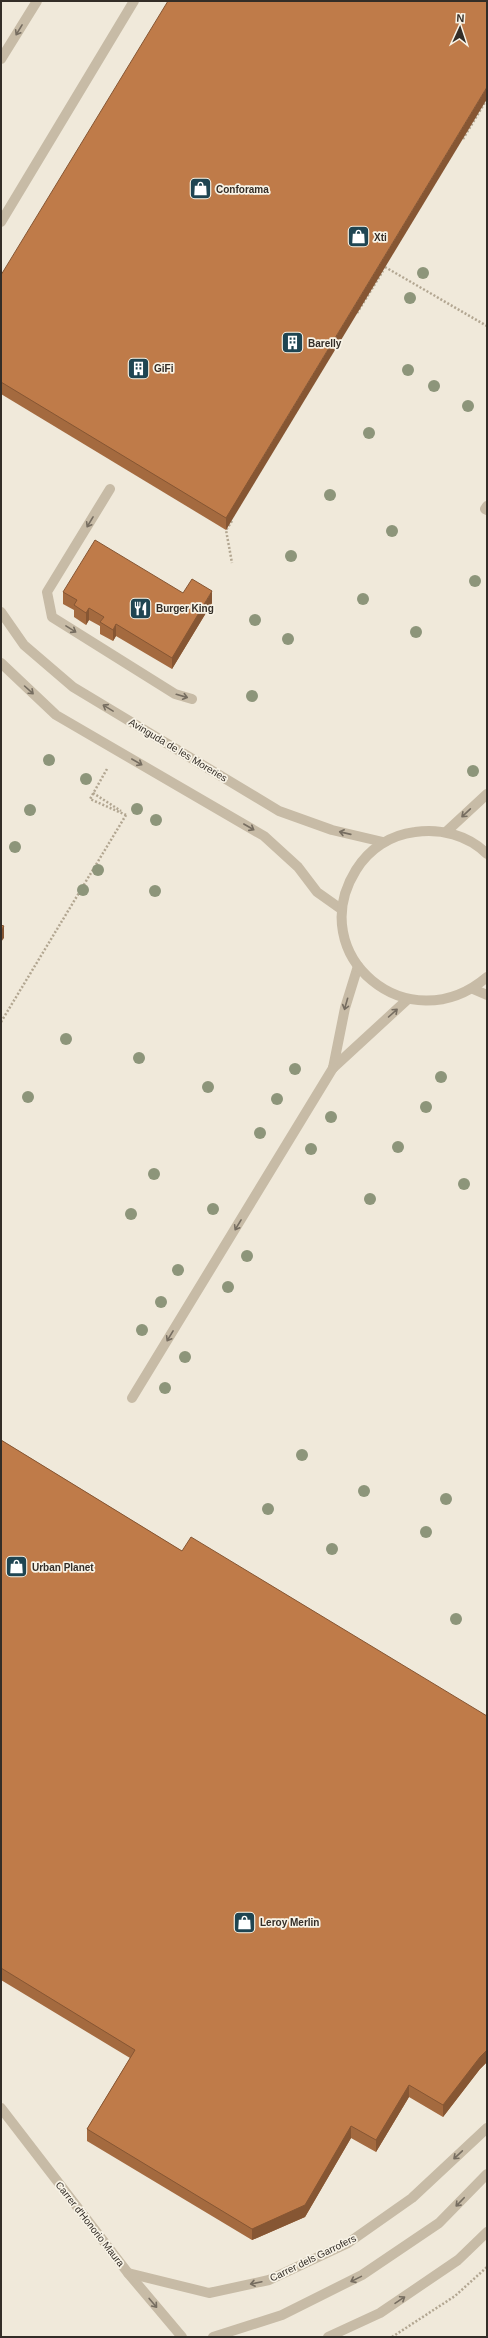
<svg xmlns="http://www.w3.org/2000/svg" width="488" height="2338" font-family="Arial,sans-serif">
	<rect width="100%" height="100%" fill="#f0e9da"/>
	<g fill="none" stroke-linecap="round" stroke-linejoin="round">
		<!-- path -->
		<g stroke="#b2a691" stroke-width="2.5" stroke-dasharray="2 2" stroke-linecap="butt">
			<path d="M463 139 487 99"/>
			<path d="M385 267 487 326"/>
			<path d="M357 313 383 271"/>
			<path d="M232 521 226 530 232 563"/>
			<path d="M107 769 90 799 126 815"/>
			<path d="M93 793 121 811"/>
			<path d="M1 1022 126 815"/>
			<path d="M392 2337 455 2296 487 2267"/>
		</g>
		<!-- service -->
		<g stroke="#c7bba6" stroke-width="10">
			<path d="M1 222 134 1"/>
			<path d="M110 489 47 592 52 617 175 694 192 699"/>
			<path d="M487 506 485 509 487 510"/>
			<path d="M446 832 487 794"/>
			<path d="M333 1068 345 1008 358 966"/>
			<path d="M333 1068 408 999"/>
		</g>
		<!-- minor -->
		<g stroke="#c7bba6" stroke-width="10">
			<path d="M1 59 37 1"/>
			<path d="M1 612 24 645 73 687 279 811 332 830 383 842"/>
			<path d="M1 663 56 715 264 836 298 867 317 892 341 909"/>
			<path d="M487 854C468 835 440 828 415 832 390 835 369 849 356 870 303 955 408 1044 487 977"/>
			<path d="M473 989 487 995"/>
			<path d="M132 1398 333 1068"/>
			<path d="M1 2108 128 2273 182 2337"/>
			<path d="M128 2273 209 2293 269 2280 348 2243 412 2198 487 2128"/>
			<path d="M213 2337 282 2315 362 2275 439 2223 487 2174"/>
			<path d="M328 2337 380 2313 458 2260 487 2232"/>
		</g>
	</g>
	<!-- trees -->
	<g fill="#8d957a">
		<circle cx="423" cy="273" r="6"/>
		<circle cx="410" cy="298" r="6"/>
		<circle cx="408" cy="370" r="6"/>
		<circle cx="434" cy="386" r="6"/>
		<circle cx="468" cy="406" r="6"/>
		<circle cx="369" cy="433" r="6"/>
		<circle cx="330" cy="495" r="6"/>
		<circle cx="392" cy="531" r="6"/>
		<circle cx="291" cy="556" r="6"/>
		<circle cx="475" cy="581" r="6"/>
		<circle cx="363" cy="599" r="6"/>
		<circle cx="255" cy="620" r="6"/>
		<circle cx="416" cy="632" r="6"/>
		<circle cx="288" cy="639" r="6"/>
		<circle cx="252" cy="696" r="6"/>
		<circle cx="49" cy="760" r="6"/>
		<circle cx="473" cy="771" r="6"/>
		<circle cx="86" cy="779" r="6"/>
		<circle cx="137" cy="809" r="6"/>
		<circle cx="30" cy="810" r="6"/>
		<circle cx="156" cy="820" r="6"/>
		<circle cx="15" cy="847" r="6"/>
		<circle cx="98" cy="870" r="6"/>
		<circle cx="83" cy="890" r="6"/>
		<circle cx="155" cy="891" r="6"/>
		<circle cx="66" cy="1039" r="6"/>
		<circle cx="139" cy="1058" r="6"/>
		<circle cx="295" cy="1069" r="6"/>
		<circle cx="441" cy="1077" r="6"/>
		<circle cx="208" cy="1087" r="6"/>
		<circle cx="28" cy="1097" r="6"/>
		<circle cx="277" cy="1099" r="6"/>
		<circle cx="426" cy="1107" r="6"/>
		<circle cx="331" cy="1117" r="6"/>
		<circle cx="260" cy="1133" r="6"/>
		<circle cx="398" cy="1147" r="6"/>
		<circle cx="311" cy="1149" r="6"/>
		<circle cx="154" cy="1174" r="6"/>
		<circle cx="464" cy="1184" r="6"/>
		<circle cx="370" cy="1199" r="6"/>
		<circle cx="213" cy="1209" r="6"/>
		<circle cx="131" cy="1214" r="6"/>
		<circle cx="247" cy="1256" r="6"/>
		<circle cx="178" cy="1270" r="6"/>
		<circle cx="228" cy="1287" r="6"/>
		<circle cx="161" cy="1302" r="6"/>
		<circle cx="142" cy="1330" r="6"/>
		<circle cx="185" cy="1357" r="6"/>
		<circle cx="165" cy="1388" r="6"/>
		<circle cx="302" cy="1455" r="6"/>
		<circle cx="364" cy="1491" r="6"/>
		<circle cx="446" cy="1499" r="6"/>
		<circle cx="268" cy="1509" r="6"/>
		<circle cx="426" cy="1532" r="6"/>
		<circle cx="332" cy="1549" r="6"/>
		<circle cx="456" cy="1619" r="6"/>
	</g>
	<!-- wall -->
	<g fill="#a46a3f">
		<path d="M487 1 226 530 1 394V275Z"/>
		<path d="M63 592 183 593 212 603 172 669 116 636 113 641 100 634V626L89 620 86 625 74 617V610L63 604Z"/>
		<path d="M1 1440 182 1551 487 1716V2062L480 2069 443 2117 409 2097 376 2152 351 2138 305 2217 252 2240 87 2141V2129L130 2058 1 1980Z"/>
	</g>
	<!-- shaded-wall -->
	<g fill="#865633">
		<path d="M487 87V99L226 530V518Z"/>
		<path d="M212 591V603L172 669V658Z"/>
		<path d="M89 608V620L86 625V613Z"/>
		<path d="M116 624V636L113 641V630Z"/>
		<path d="M4 926V938L1 942V930Z"/>
		<path d="M487 2050V2062L480 2069 443 2117V2105L480 2057Z"/>
		<path d="M409 2085V2097L376 2152V2140Z"/>
		<path d="M351 2126V2138L305 2217 252 2240V2229Z"/>
	</g>
	<!-- building -->
	<g fill="#bf7b49" stroke="#865633">
		<path d="M168 1H487V87L226 518 1 382V275Z"/>
		<path d="M95 540 183 593 192 579 212 591 172 658 116 624 113 630 100 622 104 617 89 608 86 613 74 605 77 600 63 592Z"/>
		<path d="M1 925 4 926 1 930Z"/>
		<path d="M1 1440 182 1551 191 1537 487 1716V2050L480 2057 443 2105 409 2085 376 2140 351 2126 305 2205 252 2229 87 2129 135 2050 1 1968Z"/>
	</g>
	<!-- one-way arrows -->
	<defs><path id="oneway-shaft" d="M-6 0H5M1.5-3L5.5 0L1.5 3" fill="none" stroke-width="1.6" stroke-linecap="round" stroke-linejoin="round"/></defs>
	<g stroke="#766d60">
		<use href="#oneway-shaft" transform="translate(19 30) rotate(121)"/>
		<use href="#oneway-shaft" transform="translate(90 522) rotate(121)"/>
		<use href="#oneway-shaft" transform="translate(71 629) rotate(32)"/>
		<use href="#oneway-shaft" transform="translate(29 690) rotate(42)"/>
		<use href="#oneway-shaft" transform="translate(182 696) rotate(16)"/>
		<use href="#oneway-shaft" transform="translate(108 708) rotate(-149)"/>
		<use href="#oneway-shaft" transform="translate(137 762) rotate(30)"/>
		<use href="#oneway-shaft" transform="translate(466 813) rotate(137)"/>
		<use href="#oneway-shaft" transform="translate(249 827) rotate(30)"/>
		<use href="#oneway-shaft" transform="translate(345 833) rotate(-167)"/>
		<use href="#oneway-shaft" transform="translate(346 1004) rotate(106)"/>
		<use href="#oneway-shaft" transform="translate(393 1013) rotate(-42)"/>
		<use href="#oneway-shaft" transform="translate(238 1225) rotate(121)"/>
		<use href="#oneway-shaft" transform="translate(170 1336) rotate(121)"/>
		<use href="#oneway-shaft" transform="translate(458 2155) rotate(137)"/>
		<use href="#oneway-shaft" transform="translate(460 2202) rotate(134)"/>
		<use href="#oneway-shaft" transform="translate(356 2279) rotate(154)"/>
		<use href="#oneway-shaft" transform="translate(256 2283) rotate(168)"/>
		<use href="#oneway-shaft" transform="translate(400 2300) rotate(-34)"/>
		<use href="#oneway-shaft" transform="translate(153 2303) rotate(50)"/>
	</g>
	<!-- icons -->
	<defs>
		<symbol id="shop-square" viewBox="-11 -11 22 22"><rect x="-9" y="-9" width="18" height="18" rx="4" fill="#1f4552" stroke="#f8f3e6"/><path d="M-5-2.5h2.3a2.7 3.5 0 0 1 5.4 0H5L5.5 6h-11ZM-1.5-2.5h3a1.5 2.3 0 0 0-3 0Z" fill="#fff"/></symbol>
		<symbol id="building-square" viewBox="-11 -11 22 22"><rect x="-9" y="-9" width="18" height="18" rx="4" fill="#1f4552" stroke="#f8f3e6"/><path d="M-4-6H4V6H1V3H-1V6H-4ZM-2.5-4.3h1.7v1.8h-1.7ZM.8-4.3h1.7v1.8H.8ZM-2.5-1h1.7V.8h-1.7ZM.8-1h1.7V.8H.8Z" fill="#fff"/></symbol>
		<symbol id="restaurant-square" viewBox="-11 -11 22 22"><rect x="-9" y="-9" width="18" height="18" rx="4" fill="#1f4552" stroke="#f8f3e6"/><path d="M-5-6h1v4h1v-4h1v4h1v-4h1v5L-1.5 .5V6h-2V.5L-5-1ZM5-6V6H3V1.5H1.5Q1.5-4 5-6Z" fill="#fff"/></symbol>
	</defs>
	<g fill-rule="evenodd">
		<use href="#shop-square" x="188" y="176" width="25" height="25"/>
		<use href="#shop-square" x="346" y="224" width="25" height="25"/>
		<use href="#building-square" x="280" y="330" width="25" height="25"/>
		<use href="#building-square" x="126" y="356" width="25" height="25"/>
		<use href="#restaurant-square" x="128" y="596" width="25" height="25"/>
		<use href="#shop-square" x="4" y="1554" width="25" height="25"/>
		<use href="#shop-square" x="232" y="1910" width="25" height="25"/>
	</g>
	<g text-anchor="middle" dominant-baseline="central" stroke-width="3.5" stroke-linejoin="round" paint-order="stroke">
		<!-- poi labels -->
		<g font-size="10" font-weight="bold" fill="#332d27" stroke="#f8f3e6" text-anchor="start">
			<text x="216" y="189">Conforama</text>
			<text x="374" y="237">Xti</text>
			<text x="308" y="343">Barelly</text>
			<text x="154" y="368">GiFi</text>
			<text x="156" y="608">Burger King</text>
			<text x="32" y="1567">Urban Planet</text>
			<text x="260" y="1922">Leroy Merlin</text>
		</g>
		<!-- street labels -->
		<g font-size="10" fill="#332d27" stroke="#f8f3e6">
			<text transform="translate(178 750) rotate(31)">Avinguda de les Moreries</text>
			<text transform="translate(90 2224) rotate(52)">Carrer d'Honorio Maura</text>
			<text transform="translate(313 2258) rotate(-26)">Carrer dels Garrofers</text>
		</g>
	</g>
	<!-- border -->
	<rect width="488" height="2338" fill="none" stroke="#332d27" stroke-width="4"/>
	<!-- north arrow -->
	<g transform="translate(460 28) rotate(3)" stroke="#f8f3e6" stroke-width="3" paint-order="stroke">
	<path d="M0-3L7 15L0 10L-7 15Z" fill="#332d27"/>
	<text y="-6" font-size="11" font-weight="bold" text-anchor="middle" fill="#332d27">N</text>
	</g>
</svg>
